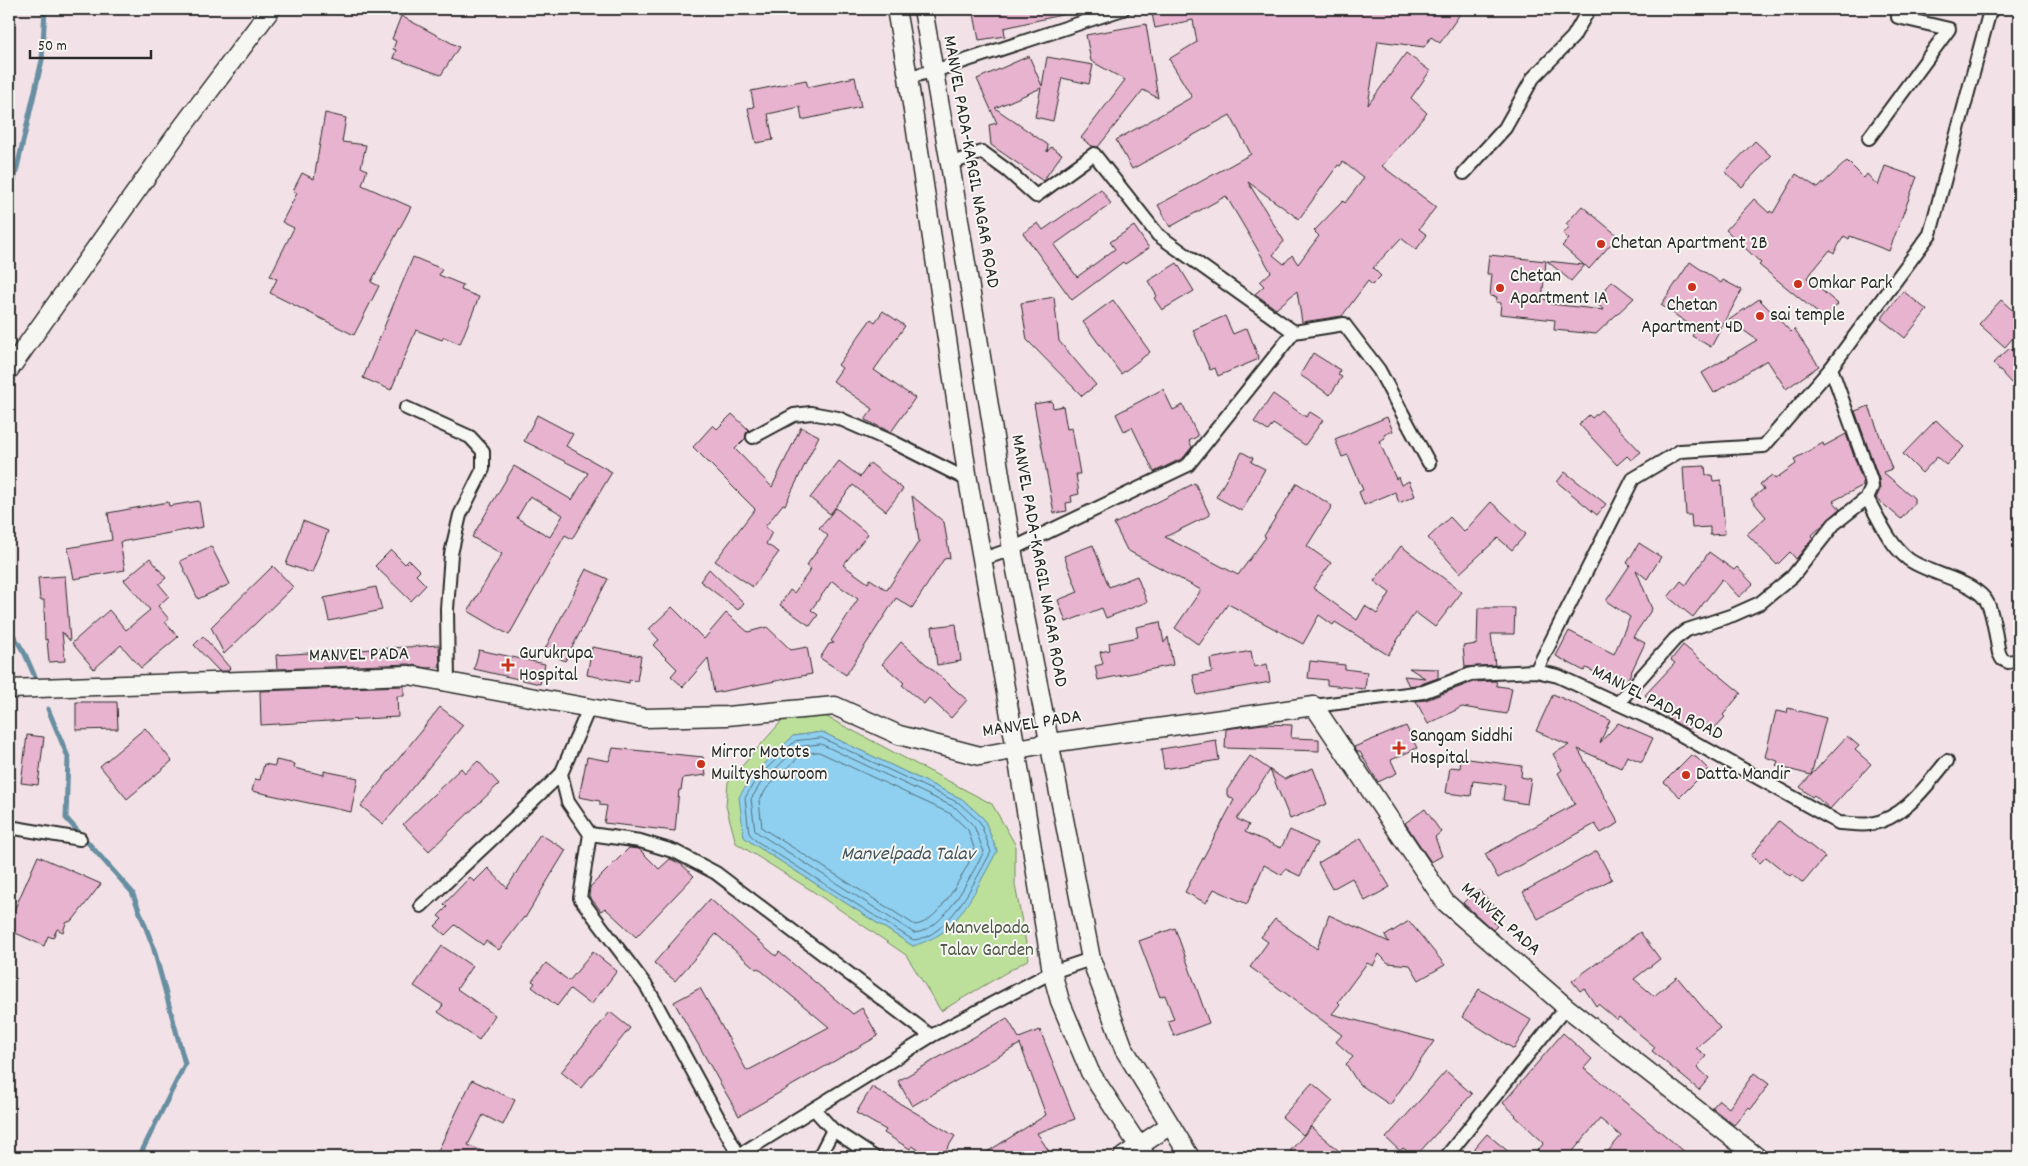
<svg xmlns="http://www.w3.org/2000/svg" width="2028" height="1166" font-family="Dekko,sans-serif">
	<rect width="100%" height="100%" fill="#f2e2e7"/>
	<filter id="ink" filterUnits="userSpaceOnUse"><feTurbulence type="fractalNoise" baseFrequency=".02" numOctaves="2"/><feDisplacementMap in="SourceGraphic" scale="10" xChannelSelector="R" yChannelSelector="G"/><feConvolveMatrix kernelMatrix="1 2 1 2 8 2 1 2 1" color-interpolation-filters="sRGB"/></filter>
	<g filter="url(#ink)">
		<!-- green -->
		<path fill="#bce09a" stroke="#748662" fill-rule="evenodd" d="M823 715 992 804 1015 844V885L1029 959 941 1011 906 955 814 892 736 843 726 806 728 782 786 716ZM822 732 962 799 984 819 997 851 975 891 948 928 913 946 752 843 744 837 793 736Z"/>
		<!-- water -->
		<path fill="#8fd0f0" stroke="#678ea1" d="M822 732 962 799 984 819 997 851C983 876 968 909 948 928 938 937 925 942 913 946L752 843 744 837 739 797 752 776 793 736Z"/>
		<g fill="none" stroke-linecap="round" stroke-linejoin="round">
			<!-- shore -->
			<g stroke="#536d7a" stroke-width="1">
				<path d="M822 738 959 803 980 822 991 852C975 880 949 938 913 940L755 840 749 833 745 798 756 779 795 741Z"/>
				<path d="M821 744 956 808 974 826 984 852C970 876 945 931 914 933L755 831 751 799 761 783 798 747Z"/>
				<path d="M819 752 951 814 968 830 975 851C964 871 940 923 915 925L762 828 759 801 767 788 802 754Z"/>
			</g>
			<!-- stream -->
			<g stroke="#678ea1" stroke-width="5">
				<path d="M9 202 42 60 45 9"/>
				<path d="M9 628 25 654 35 677"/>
				<path d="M48 709 68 757 66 818 132 892 153 946 185 1064 139 1157"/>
			</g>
		</g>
		<!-- building -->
		<g fill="#e7b3ce" stroke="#2b2b2b" fill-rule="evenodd">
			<path d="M973 9H1064L1065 14 1004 28 1005 36 979 40Z"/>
			<path d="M1151 9H1452L1460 14 1440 43 1431 37 1424 47 1378 41 1368 105 1406 53 1430 71 1411 98 1427 113 1382 166 1436 207 1419 229 1427 235 1416 250 1401 238 1373 268 1381 276 1372 285 1368 281 1342 316 1302 322 1297 291 1276 309 1258 296 1255 294 1264 286 1260 282 1271 272 1226 196 1170 227 1158 205 1251 154 1230 115 1132 169 1116 140 1192 97 1169 59 1197 42 1193 20 1155 28ZM1343 162 1364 178 1345 203 1343 201 1314 231 1319 236 1298 264 1292 255 1284 264 1273 255 1284 241 1248 182 1299 219 1338 165 1340 166Z"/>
			<path d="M401 16 459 47 441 75 393 58 396 50 393 49 396 41 392 39Z"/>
			<path d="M1146 24 1158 98 1143 90 1098 147 1092 146 1081 138 1125 80 1091 61 1086 35Z"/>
			<path d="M1029 56 1042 86 1047 57 1093 65 1089 84 1062 78 1053 121 1035 117 1041 88 995 108 1048 145 1047 152 1051 147 1062 154 1043 181 991 145 989 125 997 123 977 79Z"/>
			<path d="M855 77 861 107 802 120 800 107 768 114 773 140 756 143 748 108 754 107 751 91 806 80 808 87Z"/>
			<path d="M325 113 346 118 342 142 366 145 361 167 367 170 362 185 411 207 371 282 379 286 354 335 270 293 277 279 270 276 294 228 282 222 297 193 293 191 302 173 314 179Z"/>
			<path d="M1755 141 1771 156 1742 187 1725 172Z"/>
			<path d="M1847 161 1864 178 1867 174 1878 186 1885 166 1917 177 1889 251 1850 236 1849 239 1844 236 1834 253 1830 250 1807 278 1838 304 1825 319 1759 265 1761 263 1726 230 1754 199 1769 213 1770 211 1773 213 1796 174 1818 188Z"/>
			<path d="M1101 189 1111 204 1054 245 1077 277 1115 249 1110 242 1134 226 1149 248 1125 264 1123 262 1072 300 1023 233 1038 223 1043 230Z"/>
			<path d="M1582 206 1618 236 1589 269 1585 265 1571 281 1547 261 1584 265 1562 246 1569 239 1563 234 1570 226 1566 224Z"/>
			<path d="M1489 255 1546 261 1542 299 1554 301 1551 304 1604 310 1595 302 1612 281 1634 298 1596 334 1554 330 1555 320 1500 314 1501 303 1496 302 1497 297 1490 296 1492 274H1487Z"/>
			<path d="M413 257 442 269 439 275 463 285 461 290 479 297 460 344 444 337 442 340 416 330 391 390 363 378Z"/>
			<path d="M1690 262 1721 283 1723 280 1742 290 1711 347 1692 336 1696 329 1661 305Z"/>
			<path d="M1177 263 1194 291 1162 310 1154 298 1157 296 1148 281Z"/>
			<path d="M1903 291 1927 310 1905 338 1881 319Z"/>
			<path d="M1054 297 1059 341 1096 385 1082 396 1027 340 1021 303Z"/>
			<path d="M1759 299 1791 332 1794 329 1819 366 1786 389 1767 360 1714 393 1702 373 1757 340 1729 320Z"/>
			<path d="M1113 300 1150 352 1121 374 1083 322Z"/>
			<path d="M2001 300 2019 316V331L2005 347 1979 324Z"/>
			<path d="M883 311 905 326 874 370 915 398 891 432 865 420 873 409 833 381 842 368 838 365 871 319 875 322Z"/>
			<path d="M1225 316 1233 334 1247 328 1259 359 1218 376 1215 368 1210 370 1193 330Z"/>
			<path d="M2010 348 2019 357V376L2011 383 1993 363Z"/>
			<path d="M1313 353 1340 370 1338 375 1342 377 1330 395 1300 375Z"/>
			<path d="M1163 389 1173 410 1183 405 1198 436 1189 441 1192 447 1183 458 1154 472 1132 427 1124 431 1116 414Z"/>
			<path d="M1273 394 1306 417 1310 412 1323 420 1305 445 1273 424 1268 431 1254 422Z"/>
			<path d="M1052 401 1053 408 1063 406 1067 429 1072 428 1080 474H1076L1079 494 1071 496 1072 502 1066 503 1067 511 1054 513 1034 404Z"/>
			<path d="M1869 406 1892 469 1883 472 1914 498V504L1901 519 1876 498 1880 490 1879 479 1855 411Z"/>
			<path d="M1601 410 1641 452 1631 460 1627 456 1617 465 1579 424 1589 415 1592 418Z"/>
			<path d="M732 414 749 430 746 433 745 439 735 449 772 487 801 427 819 436 785 505 783 504 765 527 772 532 766 544 779 552 753 587 715 561 755 509 693 447 713 425 717 429Z"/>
			<path d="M537 415 573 434 566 446 612 472 572 539 565 535 509 635 468 611 502 554 472 537 514 466 572 500 588 473 524 441ZM530 496 563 515 550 537 517 518Z"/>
			<path d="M1387 417 1393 431 1384 435 1385 438 1379 441 1396 479 1398 477 1401 485 1409 481 1415 496 1399 503 1395 492 1364 505 1359 492 1363 490 1348 455 1342 457 1335 439Z"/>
			<path d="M1936 420 1964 447 1946 465 1937 457 1922 473 1903 454Z"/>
			<path d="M1846 434 1863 482V487L1862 486 1833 501 1840 509 1811 536 1813 538 1796 559 1790 552 1777 565 1747 534 1766 517 1751 499 1764 489 1760 484 1772 475 1775 479 1796 464 1794 459 1823 443 1824 446Z"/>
			<path d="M1242 452 1253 458 1251 462 1265 469 1242 511 1216 497Z"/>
			<path d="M839 461 860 477 870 463 903 489 886 511 853 485 830 514 810 498Z"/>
			<path d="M1705 466 1706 475H1712L1713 481 1721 480 1725 534 1710 535V527L1692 528 1691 515H1686L1683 467Z"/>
			<path d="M1565 472 1606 504 1597 515 1557 482Z"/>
			<path d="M1195 483 1210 515 1165 537 1238 575 1266 537 1264 536 1297 483 1332 506 1307 546 1331 563 1313 588 1357 620 1365 606 1377 614 1390 593 1374 581 1401 546 1462 592 1435 627 1415 612 1388 655 1335 622 1333 625 1319 615 1303 644 1228 604 1199 645 1175 628 1201 590 1127 550 1114 524Z"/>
			<path d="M912 496 944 522 950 558 944 559 912 608 896 598 846 675 820 658 829 644 834 643 831 641 858 599 832 581 811 610 818 615 810 626 780 605 790 590 794 593 811 569 806 566 828 536 819 528 836 508 868 534 843 565 868 583 870 579 887 590 919 541Z"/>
			<path d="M199 501 203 527 120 542 125 570 74 579 68 548 112 540 108 513 168 502 169 506Z"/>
			<path d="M1491 502 1526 534 1512 550 1498 538 1460 573 1428 538 1450 517 1464 532Z"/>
			<path d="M303 521 328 531 312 573 286 564Z"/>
			<path d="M1639 543 1661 557 1647 579 1636 570 1652 609 1633 637 1645 643 1628 679 1623 685 1586 668 1584 671 1556 656 1569 631 1614 654 1630 617 1606 601 1630 565 1627 563Z"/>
			<path d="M1093 545 1109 587 1137 576 1147 602 1106 618 1102 608 1066 622 1058 600 1078 592 1064 556Z"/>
			<path d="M211 546 230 584 198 599 180 561Z"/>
			<path d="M391 550 405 564 409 560 420 571 416 575 426 585 411 601 375 566Z"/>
			<path d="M1709 552 1734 570 1737 567 1753 584 1739 597 1722 579 1693 617 1668 597 1681 581 1686 585Z"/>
			<path d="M150 558 166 578 159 584 169 596 158 606 169 619 165 622 178 637 141 668 121 645 94 669 72 643 109 610 126 630 150 610 124 580Z"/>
			<path d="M273 566 293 587 224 654 211 627Z"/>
			<path d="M586 569 608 579 565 661 544 651Z"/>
			<path d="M709 569 744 603 738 610 700 581Z"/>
			<path d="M65 576 70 641 62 632 65 661 49 662 47 639 45 640 44 600H40L38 578Z"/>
			<path d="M376 587 382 610 329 621 324 598Z"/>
			<path d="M672 607 704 639 726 613 748 632 767 627 791 650 807 647 812 674 714 693 708 658 683 687 671 676 677 669 653 645 659 640 649 629Z"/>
			<path d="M1478 608H1515L1514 634H1491L1495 665 1465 667 1463 646 1477 644Z"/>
			<path d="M1160 622 1164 643 1168 637 1173 665 1098 680 1095 666 1103 664 1100 652 1110 650 1109 643 1138 637 1136 627Z"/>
			<path d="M956 624 961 661 937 665 932 627Z"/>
			<path d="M203 636 230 668 228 671H219L194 645Z"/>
			<path d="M901 642 967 700 951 718 929 698 924 704 902 685 904 683 882 664Z"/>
			<path d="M439 645 440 667 427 668 409 664 277 669 276 655Z"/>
			<path d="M1683 645 1741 693 1723 715 1725 717 1712 731 1699 719 1689 730 1671 720 1645 695 1675 663 1671 660Z"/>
			<path d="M592 647 641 656 637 681 629 680V683L587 675Z"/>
			<path d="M479 650 545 664 540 684 474 669Z"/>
			<path d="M1251 651 1254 667 1267 664 1270 682 1197 695 1193 675 1212 672 1210 659Z"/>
			<path d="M1310 661 1345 665V669L1367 672 1365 689 1327 685V680L1308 678Z"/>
			<path d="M1409 668 1438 669V678L1421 684 1409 686 1404 676 1425 678Z"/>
			<path d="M1496 681 1497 686 1512 688 1507 714 1462 707 1428 724 1416 701 1426 700 1473 682Z"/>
			<path d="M404 686V696H397L398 717 261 725 260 691Z"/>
			<path d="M1553 694 1610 720 1600 743 1618 723 1653 738 1642 762 1627 756 1621 768 1578 749 1619 823 1601 833 1595 824 1498 878 1485 854 1575 804 1558 773 1562 770 1553 754 1569 745 1536 731Z"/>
			<path d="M76 702H117L118 729 76 730Z"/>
			<path d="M440 707 463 725 383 824 361 806Z"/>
			<path d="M1788 708 1826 718 1811 775 1776 766 1778 761 1765 757 1776 711 1787 713Z"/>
			<path d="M1263 724 1292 725 1291 738 1319 739V751L1225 748 1226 729Z"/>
			<path d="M1406 726 1417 748 1391 760 1397 773 1378 782 1360 752H1357L1354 747Z"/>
			<path d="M145 728 172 761 127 799 100 766Z"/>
			<path d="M27 735 44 737 38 785 21 783Z"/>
			<path d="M1847 736 1859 746 1855 750 1871 764 1830 809 1814 795 1812 797 1800 787Z"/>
			<path d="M1216 740 1219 760 1164 769 1161 749Z"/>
			<path d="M613 748 703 757 706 775 683 778 681 790H679L675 831 604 823 607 806 600 805V801L579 797 587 757 609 761Z"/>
			<path d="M1691 755 1697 758 1708 769 1680 797 1664 782Z"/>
			<path d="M1250 756 1270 770 1237 819 1249 825 1245 832 1281 848 1290 830 1317 843 1300 876 1285 869 1282 875 1264 865 1247 904 1214 889 1206 903 1185 892 1234 800 1227 795V790Z"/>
			<path d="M1461 758 1522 766 1521 777 1531 779 1527 804 1503 800 1505 785 1473 781 1471 796 1446 793 1450 767 1460 768Z"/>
			<path d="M276 760 295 764 294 768 324 775V771L358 778 351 812 252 791 255 779 260 780 264 764 275 766Z"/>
			<path d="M478 761 499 784 429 851 403 824 461 768 465 773Z"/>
			<path d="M1313 768 1327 804 1290 819 1270 770 1284 779Z"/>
			<path d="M1425 809 1441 832 1435 837 1442 856 1431 862 1405 823Z"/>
			<path d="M1779 821 1825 857 1803 883 1792 874 1790 876 1766 857 1760 863 1751 856Z"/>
			<path d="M540 834 566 850 525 918 524 917 499 950 486 941 483 945 455 925 445 935 435 926 442 919 438 916 447 907 444 904 470 877 474 882 488 868 507 888Z"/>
			<path d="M1361 838 1390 887 1365 901 1352 878 1332 889 1318 863Z"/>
			<path d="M629 848 639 849 659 869 670 859 681 864 694 876 636 937 605 908 601 911 589 896 590 887Z"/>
			<path d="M1597 851 1612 879 1538 919 1523 892Z"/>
			<path d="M38 856 101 884 73 920 66 923 63 932 57 929 53 938 48 936 44 946 9 930V922Z"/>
			<path d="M1475 891H1480L1502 914 1494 922 1497 926 1493 930 1463 903Z"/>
			<path d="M710 899 776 956 779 952 853 1014 862 1008 878 1036 739 1116 674 1002 700 988 747 1071 829 1027 758 968 756 969 716 934 675 981 654 963Z"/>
			<path d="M1329 915 1389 942 1385 936 1409 921 1445 965 1419 980 1410 965 1388 963 1379 954 1373 966 1367 963 1338 1002 1340 1004 1332 1014 1434 1041 1390 1105 1358 1083 1346 1064 1353 1057 1336 1042 1342 1035 1250 967 1268 942 1261 937 1275 919 1317 949Z"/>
			<path d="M1175 928 1209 1023 1174 1036 1168 1021 1174 1019 1165 995 1160 997 1139 941Z"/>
			<path d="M1640 932 1660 959 1634 979 1654 996 1677 977 1720 1028 1696 1048 1706 1056 1697 1067 1709 1078 1699 1090 1652 1051 1655 1047 1619 1017 1617 1020 1598 1004 1596 1006 1584 988 1580 991 1572 981Z"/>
			<path d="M442 946 472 966 457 989 495 1015 479 1040 438 1012 443 1005 414 986Z"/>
			<path d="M593 952 617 971 591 1005 570 989 557 1006 532 987 535 983 532 981 546 963 569 981Z"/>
			<path d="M1479 989 1531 1020 1514 1049 1462 1017Z"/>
			<path d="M610 1012 630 1028 581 1088 561 1072Z"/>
			<path d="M1007 1018 1019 1038 1040 1030 1075 1119 1037 1133 1050 1153 1043 1157H979L1046 1115 1020 1044 912 1106 898 1081Z"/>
			<path d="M1563 1033 1592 1059 1584 1068 1691 1157H1603L1621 1136 1600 1119 1568 1157H1532L1544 1143 1515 1116 1516 1115 1503 1103Z"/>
			<path d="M1446 1071 1472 1094 1415 1157 1403 1148 1400 1151 1386 1138Z"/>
			<path d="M1754 1073 1769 1084 1751 1109 1749 1107 1734 1125 1712 1108 1719 1100 1729 1108Z"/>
			<path d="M472 1080 515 1100 503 1125 483 1115 468 1145 495 1157H435Z"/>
			<path d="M1312 1083 1333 1101 1303 1135 1282 1117Z"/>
			<path d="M872 1087 955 1136 942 1157H931L912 1146 910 1149 884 1133 886 1130 856 1113Z"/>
			<path d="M1311 1127 1346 1157H1297L1290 1151Z"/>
			<path d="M1487 1134 1515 1157H1467Z"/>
		</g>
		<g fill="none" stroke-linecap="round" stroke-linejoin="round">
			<defs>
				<g id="street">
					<path d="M908 77 934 71 1123 9"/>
					<path d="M1869 138 1949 29 1898 17V9"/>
					<path d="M950 164 982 152 1008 171 1036 196 1094 154 1158 235 1294 332"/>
					<path d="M1464 173 1505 128 1533 78 1573 37 1589 9"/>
					<path d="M406 408 470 437 483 451V469L460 515 451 554 447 609 448 682"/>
					<path d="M753 437 794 415 811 413 838 418 893 442 968 480"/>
					<path d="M1867 498C1879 519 1889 544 1908 559 1929 575 1977 580 1988 604 1994 617 1996 639 1999 653L2002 659 2008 662 2019 660"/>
					<path d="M983 559 1012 549 1188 465 1294 332 1344 324 1379 370 1429 463"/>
					<path d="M1536 671 1633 479 1680 451 1764 446 1831 368 1930 234 1989 14 1992 9"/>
					<path d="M1618 703 1675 639 1687 630 1733 615 1760 603 1793 576 1834 524 1867 498 1872 487 1871 480 1831 368"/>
					<path d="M1314 706 1423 692 1471 674 1536 671 1558 676 1658 722 1839 823C1849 823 1861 826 1870 824 1904 819 1926 786 1947 761"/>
					<path d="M589 708 561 774 568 802 590 834 580 898 647 987 739 1156"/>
					<path d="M9 827 80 839"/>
					<path d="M590 834 640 841 676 852 716 873 931 1036"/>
					<path d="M421 906 561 774"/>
					<path d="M814 1109 833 1130 819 1157"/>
					<path d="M833 1130 874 1157"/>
					<path d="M736 1157 931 1036 1052 972 1091 959"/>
					<path d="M1446 1157 1566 1007"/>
				</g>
				<g id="secondary">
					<path d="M896 9 908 77 968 480 1016 749 1052 972 1060 1001 1090 1072 1146 1157"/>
					<path d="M923 9 950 164 1012 549 1091 959 1124 1049 1190 1157"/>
					<path d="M9 370 177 134 271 9"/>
					<path d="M9 689 409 675 645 718 727 716 835 706 899 735 980 756 1050 743 1314 706 1445 902 1566 1007 1757 1157"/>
					<path d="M1123 1157 1170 1125"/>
				</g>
			</defs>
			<!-- street casing -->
			<use href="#street" stroke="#2b2b2b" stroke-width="16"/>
			<!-- secondary casing -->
			<use href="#secondary" stroke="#2b2b2b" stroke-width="21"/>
			<!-- street -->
			<use href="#street" stroke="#f6f6f2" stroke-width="12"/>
			<!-- secondary -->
			<use href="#secondary" stroke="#f6f6f2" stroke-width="18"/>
		</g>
	</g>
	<!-- markers -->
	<g fill="#c8321e" stroke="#f6f6f2" stroke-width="2">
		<circle cx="1601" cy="244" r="5"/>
		<circle cx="1798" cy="284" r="5"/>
		<circle cx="1692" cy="287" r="5"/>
		<circle cx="1500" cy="288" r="5"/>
		<circle cx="1760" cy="316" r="5"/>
		<path d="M505.5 657.5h5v5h5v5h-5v5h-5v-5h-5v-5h5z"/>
		<path d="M1396.5 740.5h5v5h5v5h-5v5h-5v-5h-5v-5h5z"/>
		<circle cx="701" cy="764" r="5"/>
		<circle cx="1686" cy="775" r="5"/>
	</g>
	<g text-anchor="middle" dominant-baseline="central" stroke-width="4" stroke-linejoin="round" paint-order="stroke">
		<!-- street labels -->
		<g font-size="19" fill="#2b2b2b" stroke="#f6f6f2">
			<text transform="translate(970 162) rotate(80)">MANVEL PADA-KARGIL NAGAR ROAD</text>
			<text transform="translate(1038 561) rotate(80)">MANVEL PADA-KARGIL NAGAR ROAD</text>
			<text transform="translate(359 656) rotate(-1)">MANVEL PADA</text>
			<text transform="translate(1657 704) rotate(27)">MANVEL PADA ROAD</text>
			<text transform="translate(1032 725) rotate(-9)">MANVEL PADA</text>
			<text transform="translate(1500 920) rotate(42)">MANVEL PADA</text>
		</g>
		<!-- poi labels -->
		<g font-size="19" fill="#2b2b2b" stroke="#f6f6f2" text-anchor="start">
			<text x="1611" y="244">Chetan Apartment 2B</text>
			<text x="1510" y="277">Chetan<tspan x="1510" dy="22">Apartment 1A</tspan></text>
			<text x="1808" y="284">Omkar Park</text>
			<text x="1692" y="306" text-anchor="middle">Chetan<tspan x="1692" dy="22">Apartment 4D</tspan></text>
			<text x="1770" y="316">sai temple</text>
			<text x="519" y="654">Gurukrupa<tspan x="519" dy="22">Hospital</tspan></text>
			<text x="1410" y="737">Sangam Siddhi<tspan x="1410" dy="22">Hospital</tspan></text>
			<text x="711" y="753">Mirror Motots<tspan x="711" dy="22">Muiltyshowroom</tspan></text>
			<text x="1696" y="775">Datta Mandir</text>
		</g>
		<!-- park labels -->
		<g font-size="19" fill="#4f5847" stroke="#f6f6f2">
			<text x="987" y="929">Manvelpada<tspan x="987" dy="22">Talav Garden</tspan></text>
		</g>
		<!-- water labels -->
		<g font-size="20" font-style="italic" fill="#44545c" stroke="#f6f6f2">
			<text x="908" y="855">Manvelpada Talav</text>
		</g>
	</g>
	<!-- margin -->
	<rect width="2028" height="1166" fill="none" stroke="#f6f6f2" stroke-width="30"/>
	<rect x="15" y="15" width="1998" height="1136" fill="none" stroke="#2b2b2b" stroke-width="2" filter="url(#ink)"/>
	<!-- scale -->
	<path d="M30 50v8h121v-8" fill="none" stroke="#2b2b2b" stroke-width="2.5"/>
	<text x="38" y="50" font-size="15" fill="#2b2b2b" stroke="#f6f6f2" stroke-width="4" paint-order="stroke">50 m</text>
</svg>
